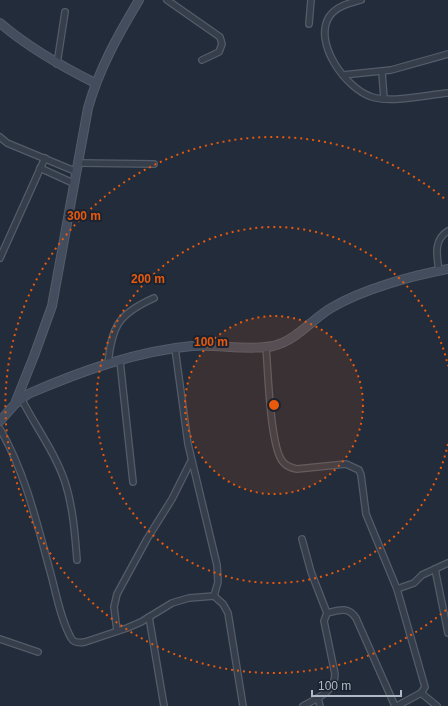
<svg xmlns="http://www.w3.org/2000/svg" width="448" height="706" font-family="Helvetica,sans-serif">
	<rect width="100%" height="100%" fill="#222c3b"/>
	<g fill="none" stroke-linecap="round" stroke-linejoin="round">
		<defs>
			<g id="street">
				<path d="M167 0 220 37 222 44 219 52 202 60"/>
				<path d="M361 0C350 3 336 6 329 17 313 43 346 89 372 97 393 103 426 95 448 93"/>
				<path d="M309 24 311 0"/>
				<path d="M57 64 65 12"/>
				<path d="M382 72 384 99"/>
				<path d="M343 75 391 70 448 54"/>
				<path d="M0 137 7 143 77 172"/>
				<path d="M79 163 154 164"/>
				<path d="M40 168 75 184"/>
				<path d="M0 258 45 158"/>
				<path d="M439 271C437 256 433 240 448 231"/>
				<path d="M266 347C268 369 270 448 283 462 287 467 292 468 297 469L346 464 359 470 361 475 366 514 397 589 425 687 421 693 397 706"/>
				<path d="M175 348 188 444 217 565 218 582 214 596"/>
				<path d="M120 361 133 482"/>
				<path d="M108 364C112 326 118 314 154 298"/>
				<path d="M21 398C35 426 55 452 65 482 73 507 75 534 77 560"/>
				<path d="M0 429C25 472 37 523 50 571 56 592 60 618 71 638 74 643 80 643 85 642L127 628 141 622 172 603 189 598 214 596 223 604 228 613 243 706"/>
				<path d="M302 539 311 572 327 613"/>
				<path d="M435 569 448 633"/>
				<path d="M397 589 414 583 422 575 448 563"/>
				<path d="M149 617 164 706"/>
				<path d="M117 631 114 607 117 594 147 539 172 499 191 461"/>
				<path d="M0 639 38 652"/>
				<path d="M421 693 437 706"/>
				<path d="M318 698 320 706"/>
				<path d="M303 706C317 698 335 692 335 674L324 621 327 613C339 610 348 606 356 618L395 706"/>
			</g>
			<g id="secondary">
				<path d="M0 23C29 48 61 66 95 83"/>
				<path d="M16 401 34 356 52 306 88 108C99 69 118 35 139 0"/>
				<path d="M0 421 15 404 28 394C79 372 136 351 192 346 217 344 250 351 273 346 297 340 311 320 331 308 363 289 411 276 448 269"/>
			</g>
		</defs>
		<!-- street casing -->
		<use href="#street" stroke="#545c69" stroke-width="8"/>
		<!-- secondary casing -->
		<use href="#secondary" stroke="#545c69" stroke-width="10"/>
		<!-- street -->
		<use href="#street" stroke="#363e4b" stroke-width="5.5"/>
		<!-- secondary -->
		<use href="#secondary" stroke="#444d5e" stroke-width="8"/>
	</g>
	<!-- distance rings -->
	<circle cx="274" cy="405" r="89" fill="#e8590c" fill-opacity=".12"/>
	<g fill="none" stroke="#e8590c" stroke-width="2" stroke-dasharray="2 4">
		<circle cx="274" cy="405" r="89"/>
		<path d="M448 444A178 178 0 1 1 448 366"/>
		<path d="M446 610A268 268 0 1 1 446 200"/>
	</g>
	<circle cx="274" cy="405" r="6" fill="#e8590c" stroke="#1b2330" stroke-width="2"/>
	<g font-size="12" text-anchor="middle" font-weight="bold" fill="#e8590c" stroke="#1b2330" stroke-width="4" stroke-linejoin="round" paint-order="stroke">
		<text x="84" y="220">300 m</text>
		<text x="148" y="283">200 m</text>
		<text x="211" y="346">100 m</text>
	</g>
	<!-- scale -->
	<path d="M312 690v6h89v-6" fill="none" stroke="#b1b9c7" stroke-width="2"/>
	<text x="318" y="690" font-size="12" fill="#b1b9c7" stroke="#1b2330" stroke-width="3" paint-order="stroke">100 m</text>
</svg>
